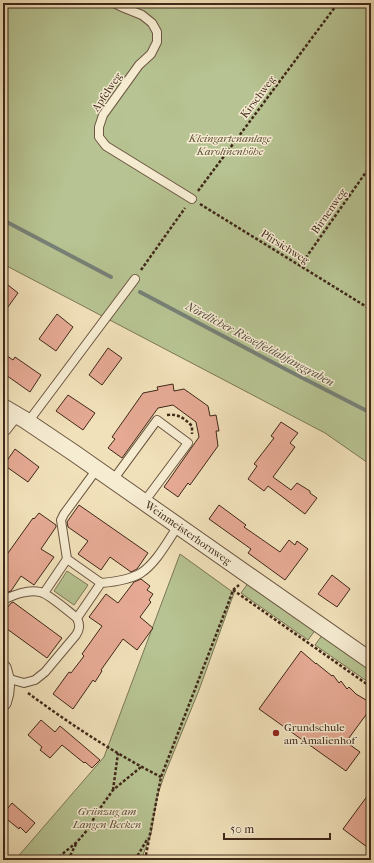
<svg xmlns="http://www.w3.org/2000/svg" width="374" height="863" font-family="'IM FELL French Canon',serif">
	<rect width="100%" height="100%" fill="#f1e1ba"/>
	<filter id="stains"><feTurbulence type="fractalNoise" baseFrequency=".005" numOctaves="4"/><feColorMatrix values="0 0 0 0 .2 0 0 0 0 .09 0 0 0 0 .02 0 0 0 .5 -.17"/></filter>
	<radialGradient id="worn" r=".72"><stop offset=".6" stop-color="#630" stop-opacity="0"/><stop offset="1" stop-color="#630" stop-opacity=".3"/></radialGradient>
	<!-- green -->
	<g fill="#b7c392" stroke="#7c7656">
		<path d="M3 3H371V465L325 433 3 264Z"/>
		<path d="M180 554 234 593 199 690 164 776 157 797 151 834 141 860H15L104 757Z"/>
		<path d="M67 571 88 585 74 605 54 591Z"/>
		<path d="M249 582 316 629 308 640 241 593Z"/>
		<path d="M323 634 371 667V684L315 645Z"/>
	</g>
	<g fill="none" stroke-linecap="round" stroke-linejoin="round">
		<!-- stream -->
		<g stroke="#778177" stroke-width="4">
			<path d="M3 220 111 277"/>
			<path d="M140 292 291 372 371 413"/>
		</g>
	</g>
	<!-- building -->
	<g fill="#e6aa94" stroke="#402819">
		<path d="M3 281 18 293 3 314Z"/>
		<path d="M57 314 73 327 56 351 39 339Z"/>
		<path d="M108 348 122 358 102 385 89 375Z"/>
		<path d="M3 353 13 360 15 357 41 375 30 392 3 373Z"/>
		<path d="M173 384 174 391 184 389 208 406 210 416 216 415 219 431H216L218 446 190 485 188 483 178 497 164 487 199 437 196 422 173 405 158 408 122 458 108 448 115 439 112 437 143 393 158 390 157 387Z"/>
		<path d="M68 395 95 413 83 430 56 411Z"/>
		<path d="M281 422 298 433 290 443 295 447 273 477 291 490 297 483 310 491V493L317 498 305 514 268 486 264 491 248 479 257 466 254 464 274 438 271 436Z"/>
		<path d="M15 449 39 467 28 482 4 465Z"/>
		<path d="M79 505 148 553 137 569 131 572 110 557 101 570 78 554 88 541 68 527 67 522Z"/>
		<path d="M219 505 246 525 244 527 280 552 289 540 295 545 297 541 308 549 285 580 248 553 251 549 209 519Z"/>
		<path d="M39 513 56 525V527L41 549 54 557 34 585 21 576 11 591 3 594V560L33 518 34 519Z"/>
		<path d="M332 575 350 589 337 607 318 594Z"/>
		<path d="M141 579 150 586 147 590 153 594 149 600 151 602 140 617 153 628 137 650 123 639 101 670 102 671 95 682 93 680 73 709 53 694 69 672 71 673 84 656 82 654 102 626 89 617 106 594 118 603 134 582Z"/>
		<path d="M13 602 62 638 47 658 3 626V613L11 603Z"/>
		<path d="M301 651 316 664V663L332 676 333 675 339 683 341 681 347 689 349 687 356 694 371 703V708L346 742 360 752 346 771 259 709Z"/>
		<path d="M41 720 55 732 60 726 100 760 92 768 85 762 84 763 62 745 50 758 40 750 42 747 28 735Z"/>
		<path d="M371 791V850L343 829Z"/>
		<path d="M12 803 35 823 26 833 20 827 19 829 3 816V814Z"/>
	</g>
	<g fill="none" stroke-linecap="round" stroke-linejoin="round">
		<defs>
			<g id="lane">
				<path d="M114 3 122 7 142 15 152 23 157 32V42L151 54 139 65 103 115 99 127V137L106 146 192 199"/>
				<path d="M28 422 135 279"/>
				<path d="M97 469 64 514 61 520 67 559 101 583C113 582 131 579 141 573 157 562 167 542 178 526"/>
				<path d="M113 480 157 420 188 443 144 502"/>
				<path d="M44 593 67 559"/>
				<path d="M3 600C14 595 28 589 40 592 48 593 70 613 77 618 80 625 80 629 76 635L45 672 35 680 24 683 6 678"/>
				<path d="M77 618 101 583"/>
			</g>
			<g id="street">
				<path d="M3 407 25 420 74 453 371 661"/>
				<path d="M3 428 14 414"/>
				<path d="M3 669C7 680 7 691 3 702"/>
			</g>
		</defs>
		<!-- lane casing -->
		<use href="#lane" stroke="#6c5641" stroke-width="10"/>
		<!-- street casing -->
		<use href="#street" stroke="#6c5641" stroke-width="18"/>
		<!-- path -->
		<g stroke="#402819" stroke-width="2.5" stroke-dasharray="3 2" stroke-linecap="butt">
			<path d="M198 191 338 3"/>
			<path d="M200 204 370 309 371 308"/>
			<path d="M300 266 371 165"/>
			<path d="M141 270 185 208"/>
			<path d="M167 415C178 413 185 419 192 426V434"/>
			<path d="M233 590 371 687"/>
			<path d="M28 693C70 724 114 753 161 777"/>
			<path d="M113 790 118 753"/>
			<path d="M55 860 77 842 89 828 96 814 113 790 141 767"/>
			<path d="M68 860 76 844"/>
			<path d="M135 860 148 838"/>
			<path d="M145 860 161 777 228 604 233 590 239 585"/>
		</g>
		<!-- lane -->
		<use href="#lane" stroke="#f6ecd2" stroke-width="8"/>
		<!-- street -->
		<use href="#street" stroke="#f6ecd2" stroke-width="16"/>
	</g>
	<!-- markers -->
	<circle fill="#8f2418" stroke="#f6ecd2" stroke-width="1.5" cx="276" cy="733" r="4"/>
	<g text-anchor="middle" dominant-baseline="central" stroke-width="3" stroke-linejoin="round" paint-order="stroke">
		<!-- street labels -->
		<g font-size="11" fill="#402819" stroke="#f6ecd2">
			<text transform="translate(107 92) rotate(-56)">Apfelweg</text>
			<text transform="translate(258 97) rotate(-53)">Kirschweg</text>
			<text transform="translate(329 211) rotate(-55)">Birnenweg</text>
			<text transform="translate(285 247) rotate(32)">Pfirsichweg</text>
			<text transform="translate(188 533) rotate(35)">Weinmeisterhornweg</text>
		</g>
		<!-- park labels -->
		<g font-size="11" font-style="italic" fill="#5e4f37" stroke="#f6ecd2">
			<text x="230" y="138">Kleingartenanlage<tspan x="230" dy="13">Karolinenhöhe</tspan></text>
			<text x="107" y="811">Grünzug am<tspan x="107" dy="13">Langen Becken</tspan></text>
		</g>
		<!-- poi labels -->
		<g font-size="11" fill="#402819" stroke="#f6ecd2" text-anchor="start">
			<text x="284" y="727">Grundschule<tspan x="284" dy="13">am Amalienhof</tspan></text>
		</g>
		<!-- water labels -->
		<g font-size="12" font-style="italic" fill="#574d40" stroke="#f6ecd2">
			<text transform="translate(260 344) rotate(28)">Nördlicher Rieselfeldabfanggraben</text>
		</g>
	</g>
	<!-- margin -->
	<rect width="374" height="863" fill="none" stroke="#f1e1ba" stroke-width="16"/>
	<rect x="4" y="4" width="366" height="855" fill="none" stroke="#402819" stroke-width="2"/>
	<rect x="8" y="8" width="358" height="847" fill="none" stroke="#402819"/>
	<!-- scale -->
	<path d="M224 833v6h106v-6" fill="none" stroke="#402819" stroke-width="2"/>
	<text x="230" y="833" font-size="12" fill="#402819" stroke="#f6ecd2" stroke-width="3" paint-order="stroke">50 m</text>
	<rect width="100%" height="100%" filter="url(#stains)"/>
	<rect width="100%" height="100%" fill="url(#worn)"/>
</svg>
